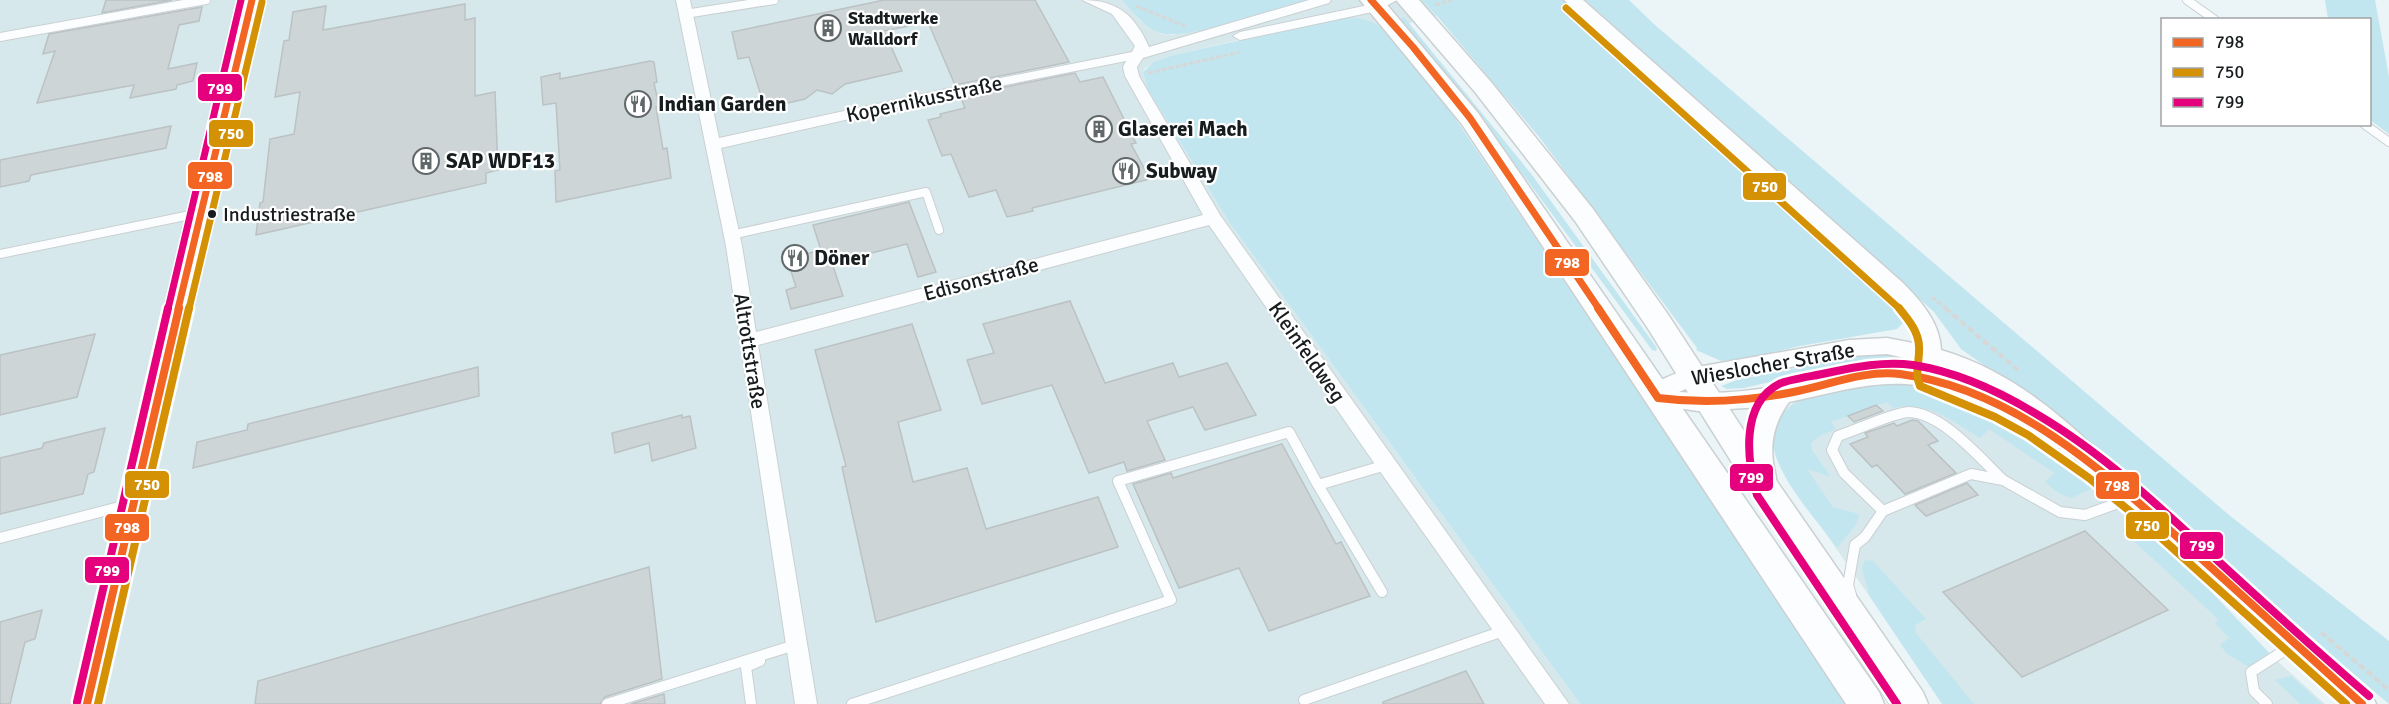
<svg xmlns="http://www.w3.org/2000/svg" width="2389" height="704" font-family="Signika,sans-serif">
	<rect width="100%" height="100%" fill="#ebf4f6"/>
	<!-- built -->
	<g fill="#d6e8eb">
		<path d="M0 0H1122L1140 21 1161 34 1173 35 1217 27 1307 0H1421L1437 16 1382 30 1373 23 1302 25 1174 55 1145 68 1143 72 1148 90 1229 222 1580 704H0Z"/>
		<path d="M1861 383 2055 447 2159 537 2274 658 2325 704H1954L1870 597 1787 478 1776 457 1773 445 1774 434 1781 415 1787 408 1794 402Z"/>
	</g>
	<!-- green -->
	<g fill="#c2e6ef">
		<path d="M1122 0H1307C1283 11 1183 41 1160 33 1144 27 1133 13 1122 0Z"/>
		<path d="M1421 0H1565L1843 251 1896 306 1902 315 1903 323 1897 329 1800 346 1742 360 1721 361 1696 350 1697 348 1540 138 1437 16Z"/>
		<path d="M1585 0H1629L1655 25 2229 515 2389 641V704L2320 646 2045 403 1992 371 1961 349 1934 312Z"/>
		<path d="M2325 0H2375L2389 77V134L2370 120V20L2328 19Z"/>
		<path d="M1404 17 1532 175 1657 348 1656 351 1652 350 1530 184 1398 19Z"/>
		<path d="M1339 18C1351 18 1361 17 1372 22 1395 33 1419 68 1435 88L1847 704H1580L1229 222 1148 90 1143 72 1154 62 1174 55Z"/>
		<path d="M1887 354 1896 358 1854 362 1744 388 1727 389 1721 386 1737 380 1856 356Z"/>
		<path d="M1917 381 1956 392 2055 447 2089 476 2092 482 2091 489 2071 498 2058 493 2045 482 2054 473 1989 429 1980 438C1952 421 1927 400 1893 408L1887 402 1831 422 1836 429 1820 436 1811 443 1812 450 1831 477 1807 469 1833 507 1859 514C1859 526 1844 538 1837 548 1817 520 1788 490 1776 457 1773 448 1773 439 1775 430 1786 382 1878 383 1917 381Z"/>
		<path d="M2131 525 2144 527 2159 537 2274 658 2254 670 2227 654 2220 645 2229 638 2215 623 2219 620 2122 530Z"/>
		<path d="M1865 560 1873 561 1926 619 1915 625 1916 633 1974 704H1942L1870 597 1862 569Z"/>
		<path d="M2291 676 2322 704H2300L2275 680Z"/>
	</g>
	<!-- building -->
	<g fill="#ced5d7" stroke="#bbc2c4" stroke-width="1.5">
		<path d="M106 0H172L102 13Z"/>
		<path d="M884 0H1035L1069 62 955 85 928 22 884 31 902 71 845 84 832 94 817 90 805 99 775 106 763 102 749 57 738 59 732 32Z"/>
		<path d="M465 4V20L475 18V96L495 92 498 170 486 173V183L256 235 260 203 263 202 270 139 294 134 300 92 275 97 284 41 289 40 293 12 326 6 323 30Z"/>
		<path d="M202 7 199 21 179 25 168 69 197 63 193 81 177 85 176 89 130 98 134 85 37 103 55 51 43 54 49 34Z"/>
		<path d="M650 61 654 62 657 82 654 83 659 106 656 107 663 149 667 148 671 178 556 202 555 171 560 170 556 103 543 105 541 77 560 73V79Z"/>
		<path d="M1075 73 1080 82 1103 77 1136 143 1131 144 1150 179 1032 208 1033 211 1007 217 996 190 969 197 951 154 942 156 928 120 941 117 940 114 965 108 960 96Z"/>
		<path d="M171 126 166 148 31 175 29 181 0 187V160Z"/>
		<path d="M909 202 936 272 918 277 907 244 832 263 843 296 791 309 786 290 796 287 787 259 821 250 813 225Z"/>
		<path d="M1070 301 1105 383 1173 363 1179 377 1227 363 1256 415 1205 430 1193 407 1147 421 1165 460 1127 471 1124 462 1089 473 1052 385 982 404 967 360 994 353 983 324Z"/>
		<path d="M912 324 941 410 898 422 913 482 967 468 986 529 1098 497 1118 547 876 622 842 467 846 466 815 350Z"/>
		<path d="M95 334 77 397 0 415V355Z"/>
		<path d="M478 367 479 396 193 468 197 442 247 430 248 424Z"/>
		<path d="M1876 405 1883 411 1854 422 1848 416Z"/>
		<path d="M682 415V418L690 416 696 448 652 461 649 443 615 453 612 433Z"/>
		<path d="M1912 420 1918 421 1938 441 1928 445 1956 473 1905 494 1877 465 1872 467 1850 444 1868 437 1865 433 1877 429 1894 423 1897 426Z"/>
		<path d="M105 428 94 472 88 474 83 494 0 514V458L42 448 44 443Z"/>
		<path d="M1282 444 1336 544 1341 542 1370 596 1269 631 1239 568 1179 588 1133 484 1171 473 1173 478Z"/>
		<path d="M1967 483 1978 495 1926 516 1915 505Z"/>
		<path d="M2085 531 2168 610 2022 677 1943 592Z"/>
		<path d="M649 567 662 679 605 697 600 704H255L258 681Z"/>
		<path d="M42 610 35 639 25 642 10 704H0V622Z"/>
		<path d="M1466 671 1484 704H1383V702Z"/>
		<path d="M664 694 665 704H631Z"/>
	</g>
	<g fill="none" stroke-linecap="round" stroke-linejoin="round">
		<defs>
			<g id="service-far1">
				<path d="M2187 0 2215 20"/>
				<path d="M685 14 774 0"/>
				<path d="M0 37 206 0"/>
				<path d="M2364 124 2389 142"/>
				<path d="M731 235 926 192 939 230"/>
				<path d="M0 254 200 213"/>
			</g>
			<g id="service">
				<path d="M1318 485 1382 592"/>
				<path d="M1883 511 1844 473 1832 450 1838 436C1854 431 1895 412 1909 412 1942 413 1979 457 2002 479"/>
				<path d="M0 538 131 504"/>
				<path d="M1851 595 1848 585 1855 545 1865 537 1883 511 1971 474 2003 480 2060 512 2085 515 2132 498"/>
				<path d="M1304 700 1506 630"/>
				<path d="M607 704 795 645"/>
				<path d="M751 704 746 667 760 661"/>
				<path d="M852 704 1171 600 1118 481 1289 432 1318 485 1386 465"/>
				<path d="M2267 704 2254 691 2251 672 2293 645"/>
			</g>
			<g id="minor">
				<path d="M245 0H259L142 504 98 704H76L122 504Z"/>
				<path d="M676 0H690L719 138 960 86 1132 52 1135 46 1112 14 1082 0C1117 0 1135 15 1149 47L1309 0H1331L1329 3 1143 58 1137 67 1139 76 1220 215 1569 704H1545L1379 470 1209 225 758 345 817 704H795L726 246ZM1126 61 1123 67 1125 76 1203 215 756 332 742 246 721 148 960 94Z"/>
				<path d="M1380 0H1397L1377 11 1240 40 1233 36 1240 32 1373 4Z"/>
			</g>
			<path id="tertiary" d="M1564 0H1583L1903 283C1921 301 1940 323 1941 350 2034 378 2087 443 2157 505 2229 568 2300 631 2372 695L2376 704H2342L2106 489 2063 447C2056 449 2053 450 2046 446 2035 441 2026 432 2016 426 1994 412 1970 400 1946 392 1892 373 1843 391 1789 402 1776 420 1770 439 1773 462 1774 472 1779 480 1774 490L1765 493 1756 490C1743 463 1747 432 1761 407L1698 411 1650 404 1644 396C1654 379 1675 374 1692 368L1849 340 1887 338 1918 344C1916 323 1902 309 1887 294ZM1887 354 1918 361 1917 368C1876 361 1838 374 1798 382 1759 391 1719 395 1679 392L1692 386 1849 356ZM1940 367 1951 370 2001 396 1939 372Z"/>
			<g id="primary">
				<path d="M1360 0H1383L1478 113 1879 692 1884 704H1846L1461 123Z"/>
				<path d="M1396 0H1419L1491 82 1593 209 1667 313 1778 483 1923 692 1928 704H1890L1756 501 1647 327 1575 221 1475 92Z"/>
			</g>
		</defs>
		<!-- service-far1 casing -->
		<use href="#service-far1" stroke="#cad0d2" stroke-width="10"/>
		<!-- service casing -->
		<use href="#service" stroke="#cad0d2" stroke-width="12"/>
		<!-- minor casing -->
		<use href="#minor" stroke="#cad0d2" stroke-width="2"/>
		<!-- tertiary casing -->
		<use href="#tertiary" stroke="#cad0d2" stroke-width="3"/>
		<!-- primary casing -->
		<use href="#primary" stroke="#cad0d2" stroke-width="3"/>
		<!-- path-far1 -->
		<g stroke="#d6d8d8" stroke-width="3" stroke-dasharray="5 2" stroke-linecap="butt">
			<path d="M1435 5 1452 0"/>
			<path d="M1136 6 1185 26"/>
			<path d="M1148 73 1240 52"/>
			<path d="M1932 297 1947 309"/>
		</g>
		<!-- path -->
		<g stroke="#d6d8d8" stroke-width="4" stroke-dasharray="7 3" stroke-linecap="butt">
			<path d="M1945 308 2018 370"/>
			<path d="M2321 632 2389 690"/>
		</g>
		<!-- service-far1 -->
		<use href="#service-far1" stroke="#fcfdfe" stroke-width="8"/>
		<!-- service -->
		<use href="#service" stroke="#fcfdfe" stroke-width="10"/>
		<!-- minor -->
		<use href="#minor" fill="#fcfdfe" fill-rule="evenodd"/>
		<!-- tertiary -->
		<use href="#tertiary" fill="#fcfdfe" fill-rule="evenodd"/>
		<!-- primary -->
		<use href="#primary" fill="#fcfdfe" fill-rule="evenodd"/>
		<defs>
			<g id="bus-1-far1">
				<path d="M1371 0 1413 47 1470 118 1599 309"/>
				<path d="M178 309 252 0"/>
			</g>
			<g id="bus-1">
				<path d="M1598 308 1658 398C1705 404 1751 401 1798 391 1831 384 1865 370 1900 374 2017 389 2110 477 2194 552 2250 602 2306 654 2362 704"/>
				<path d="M87 704 179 308"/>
			</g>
			<g id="bus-2-far1">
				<path d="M1566 8 1900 309"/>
				<path d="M189 309 262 2"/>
			</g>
			<g id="bus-2">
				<path d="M1899 308C1908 319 1919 332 1919 347 1920 361 1914 373 1920 386L1995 417 2028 435 2089 478 2148 526 2346 704"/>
				<path d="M98 704 189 308"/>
			</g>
			<path id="bus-3-far1" d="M168 309 241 0"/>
			<g id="bus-3">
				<path d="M77 702 168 308"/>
				<path d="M1897 704 1757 495C1747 461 1740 404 1779 384 1789 379 1815 376 1827 373 1855 367 1884 361 1913 365 1958 372 1999 391 2038 415 2104 454 2161 508 2217 560 2267 606 2318 652 2369 696"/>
			</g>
		</defs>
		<!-- bus-1-far1 casing -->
		<use href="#bus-1-far1" stroke="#fff" stroke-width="10"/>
		<!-- bus-1 casing -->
		<use href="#bus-1" stroke="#fff" stroke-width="13"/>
		<!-- bus-2-far1 casing -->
		<use href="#bus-2-far1" stroke="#fff" stroke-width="10"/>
		<!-- bus-2 casing -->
		<use href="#bus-2" stroke="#fff" stroke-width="13"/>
		<!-- bus-3-far1 casing -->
		<use href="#bus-3-far1" stroke="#fff" stroke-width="10"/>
		<!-- bus-3 casing -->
		<use href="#bus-3" stroke="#fff" stroke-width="13"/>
		<!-- bus-1-far1 -->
		<use href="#bus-1-far1" stroke="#f26522" stroke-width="7"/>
		<!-- bus-1 -->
		<use href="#bus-1" stroke="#f26522" stroke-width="8"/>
		<!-- bus-2-far1 -->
		<use href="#bus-2-far1" stroke="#d59104" stroke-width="7"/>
		<!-- bus-2 -->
		<use href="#bus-2" stroke="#d59104" stroke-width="8"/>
		<!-- bus-3-far1 -->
		<use href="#bus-3-far1" stroke="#e5007d" stroke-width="7"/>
		<!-- bus-3 -->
		<use href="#bus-3" stroke="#e5007d" stroke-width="8"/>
	</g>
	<!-- icons -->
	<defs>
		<symbol id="building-ring" viewBox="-11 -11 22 22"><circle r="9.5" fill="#fff" stroke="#61686a" stroke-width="1.5"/><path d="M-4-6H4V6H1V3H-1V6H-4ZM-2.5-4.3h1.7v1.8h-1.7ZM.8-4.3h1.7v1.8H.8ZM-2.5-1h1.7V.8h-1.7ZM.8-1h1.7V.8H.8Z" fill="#61686a"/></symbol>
		<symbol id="restaurant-ring" viewBox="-11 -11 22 22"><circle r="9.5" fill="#fff" stroke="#61686a" stroke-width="1.5"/><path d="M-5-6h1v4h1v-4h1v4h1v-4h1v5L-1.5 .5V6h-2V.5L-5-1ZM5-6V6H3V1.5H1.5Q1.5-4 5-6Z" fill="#61686a"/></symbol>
	</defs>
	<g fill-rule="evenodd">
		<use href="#building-ring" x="813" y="13" width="30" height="30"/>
		<use href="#restaurant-ring" x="623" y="89" width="30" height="30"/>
		<use href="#building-ring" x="1084" y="114" width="30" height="30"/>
		<use href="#building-ring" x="411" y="146" width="30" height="30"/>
		<use href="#restaurant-ring" x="1111" y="156" width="30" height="30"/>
		<use href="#restaurant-ring" x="780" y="243" width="30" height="30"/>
	</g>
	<!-- markers -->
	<circle fill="#171c1e" stroke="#fff" stroke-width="2" cx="212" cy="214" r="5"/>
	<g text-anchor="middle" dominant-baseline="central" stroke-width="4.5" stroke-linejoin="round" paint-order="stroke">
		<!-- far-poi labels -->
		<g font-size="18" font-weight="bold" fill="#171c1e" stroke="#fff" text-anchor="start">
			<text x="848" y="18">Stadtwerke<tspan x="848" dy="21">Walldorf</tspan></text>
		</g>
		<!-- bus labels -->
		<g font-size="20" fill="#171c1e" stroke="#fff" text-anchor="start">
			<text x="223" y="214">Industriestraße</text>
		</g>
		<!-- street labels -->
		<g font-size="21" fill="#171c1e" stroke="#fff">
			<text transform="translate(924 99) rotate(-12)">Kopernikusstraße</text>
			<text transform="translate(981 279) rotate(-15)">Edisonstraße</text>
			<text transform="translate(750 351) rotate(81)">Altrottstraße</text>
			<text transform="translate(1307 352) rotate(55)">Kleinfeldweg</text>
			<text transform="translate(1773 364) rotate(-10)">Wieslocher Straße</text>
		</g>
		<!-- poi labels -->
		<g font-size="21" font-weight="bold" fill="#171c1e" stroke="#fff" text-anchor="start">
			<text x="658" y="104">Indian Garden</text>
			<text x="1118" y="129">Glaserei Mach</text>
			<text x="446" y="161">SAP WDF13</text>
			<text x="1146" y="171">Subway</text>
			<text x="814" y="258">Döner</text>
		</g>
	</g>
	<g stroke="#fff" stroke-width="2">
		<rect x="197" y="73" width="46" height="29" rx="6" fill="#e5007d"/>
		<rect x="208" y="119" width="46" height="29" rx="6" fill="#d59104"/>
		<rect x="187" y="161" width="46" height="29" rx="6" fill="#f26522"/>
		<rect x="1742" y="172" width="45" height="29" rx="6" fill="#d59104"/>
		<rect x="1544" y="248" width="46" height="29" rx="6" fill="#f26522"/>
		<rect x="1729" y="463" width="45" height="29" rx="6" fill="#e5007d"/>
		<rect x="124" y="470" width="46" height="29" rx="6" fill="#d59104"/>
		<rect x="2095" y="471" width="45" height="29" rx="6" fill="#f26522"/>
		<rect x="2125" y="511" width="45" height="29" rx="6" fill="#d59104"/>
		<rect x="104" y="513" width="46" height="29" rx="6" fill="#f26522"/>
		<rect x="2179" y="531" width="45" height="29" rx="6" fill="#e5007d"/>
		<rect x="84" y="556" width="46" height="28" rx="6" fill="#e5007d"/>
	</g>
	<g font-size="16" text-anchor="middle" font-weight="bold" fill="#fff">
		<text x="220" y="94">799</text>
		<text x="231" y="139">750</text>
		<text x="210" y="182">798</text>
		<text x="1765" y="192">750</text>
		<text x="1567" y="268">798</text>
		<text x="1751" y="483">799</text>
		<text x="147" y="490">750</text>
		<text x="2117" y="491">798</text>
		<text x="2147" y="531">750</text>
		<text x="127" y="533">798</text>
		<text x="2202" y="551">799</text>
		<text x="107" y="576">799</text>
	</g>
	<!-- legend -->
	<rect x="2161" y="18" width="210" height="108" fill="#ffffff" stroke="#a2a4a5" stroke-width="1.5"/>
	<rect x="2173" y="38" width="30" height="9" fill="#f26522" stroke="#a2a4a5" stroke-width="1.5"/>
	<text x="2215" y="48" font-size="18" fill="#171c1e">798</text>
	<rect x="2173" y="68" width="30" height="9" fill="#d59104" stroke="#a2a4a5" stroke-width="1.5"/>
	<text x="2215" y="78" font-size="18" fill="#171c1e">750</text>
	<rect x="2173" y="98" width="30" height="9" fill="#e5007d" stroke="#a2a4a5" stroke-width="1.5"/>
	<text x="2215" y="108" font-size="18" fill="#171c1e">799</text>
</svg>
